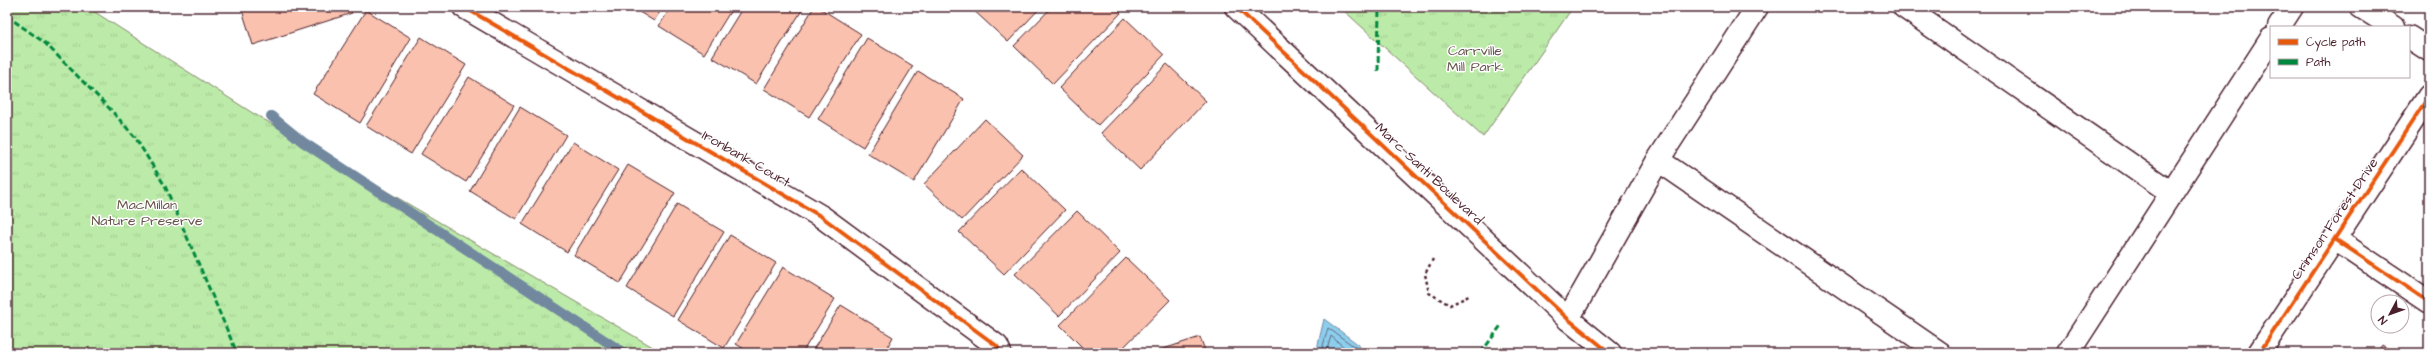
<svg xmlns="http://www.w3.org/2000/svg" width="2436" height="360" font-family="'Architects Daughter',sans-serif">
	<defs>
		<pattern id="park-tufts" width="24" height="20" patternUnits="userSpaceOnUse"><rect width="24" height="20" fill="#bceba9"/><path d="M3 7l-1-3M5 7V3M7 7l1-3M15 17l-1-3M17 17v-4M19 17l1-3" fill="none" stroke="#a3c992"/></pattern>
	</defs>
	<rect width="100%" height="100%" fill="#fff"/>
	<filter id="ink" filterUnits="userSpaceOnUse"><feTurbulence type="fractalNoise" baseFrequency=".025" numOctaves="2"/><feDisplacementMap in="SourceGraphic" scale="8" xChannelSelector="R" yChannelSelector="G"/><feConvolveMatrix kernelMatrix="1 2 1 2 8 2 1 2 1" color-interpolation-filters="sRGB"/></filter>
	<g filter="url(#ink)">
		<!-- park -->
		<g fill="url(#park-tufts)" stroke="#83856a">
			<path d="M7 7H87L251 112 663 353H7Z"/>
			<path d="M1340 7H1573L1483 137Z"/>
		</g>
		<!-- water -->
		<path fill="#8cceed" stroke="#72889f" d="M1324 319 1359 345 1361 353H1316Z"/>
		<g fill="none" stroke-linecap="round" stroke-linejoin="round">
			<!-- shore -->
			<g stroke="#646579" stroke-width="1">
				<path d="M1321 353 1328 328 1355 347 1356 353"/>
				<path d="M1326 353 1331 336 1351 353"/>
			</g>
			<!-- stream -->
			<path stroke="#72889f" stroke-width="10" d="M271 116 303 142 624 353"/>
		</g>
		<!-- building -->
		<g fill="#f9c1ae" stroke="#4a1f2b">
			<path d="M241 7H350L352 13 253 45Z"/>
			<path d="M631 7H663L654 21Z"/>
			<path d="M671 7H733L704 54 659 26Z"/>
			<path d="M743 7H804L756 84 712 57Z"/>
			<path d="M814 7H818L861 34 809 117 764 89Z"/>
			<path d="M970 7H1041L1008 42Z"/>
			<path d="M1052 7H1115L1121 13 1053 84 1014 46Z"/>
			<path d="M366 10 411 38 360 123 313 94Z"/>
			<path d="M1125 18 1164 55 1098 125 1059 88Z"/>
			<path d="M421 37 466 65 411 154 366 126Z"/>
			<path d="M867 38 913 66 863 147 818 119Z"/>
			<path d="M1167 64 1206 101 1140 170 1101 133Z"/>
			<path d="M918 71 964 99 914 182 868 154Z"/>
			<path d="M469 77 514 105 466 182 421 154Z"/>
			<path d="M520 107 566 135 516 219 470 191Z"/>
			<path d="M985 119 1023 155 962 220 924 184Z"/>
			<path d="M573 142 618 170 567 252 522 224Z"/>
			<path d="M628 165 675 193 620 283 574 255Z"/>
			<path d="M1021 168 1065 210 1004 274 959 232Z"/>
			<path d="M677 204 724 232 673 316 627 288Z"/>
			<path d="M1077 211 1120 253 1059 316 1015 274Z"/>
			<path d="M730 235 776 263 724 348 678 320Z"/>
			<path d="M1126 258 1170 300 1118 353H1088L1060 325Z"/>
			<path d="M783 267 835 299 802 353H751L736 344Z"/>
			<path d="M841 305 893 337 884 353H811Z"/>
			<path d="M1200 337 1206 353H1151Z"/>
			<path d="M2382 345 2394 353H2377Z"/>
		</g>
		<g fill="none" stroke-linecap="round" stroke-linejoin="round">
			<defs>
				<g id="minor">
					<path d="M464 7 822 217 997 346 1000 353"/>
					<path d="M1236 7 1568 319 1610 353"/>
					<path d="M1904 7 2170 192"/>
					<path d="M2361 7 2393 27"/>
					<path d="M2279 27 2292 7"/>
					<path d="M2409 37 2429 50"/>
					<path d="M1658 160 1757 7"/>
					<path d="M2335 239 2429 302"/>
					<path d="M1568 319 1658 160 1940 353"/>
					<path d="M2068 353 2271 39"/>
					<path d="M2259 353 2429 96"/>
				</g>
			</defs>
			<!-- minor casing -->
			<use href="#minor" stroke="#4a1f2b" stroke-width="25"/>
			<!-- path -->
			<path stroke="#4a1f2b" stroke-width="2.5" stroke-dasharray="3 3" stroke-linecap="butt" d="M1433 259 1425 274 1429 293 1450 305 1471 295"/>
			<!-- minor -->
			<use href="#minor" stroke="#fff" stroke-width="22"/>
			<!-- quiet -->
			<g stroke="#00873e" stroke-width="3" stroke-dasharray="6 3" stroke-linecap="butt">
				<path d="M7 16 45 43 110 109 135 137 165 186 237 353"/>
				<path d="M1378 71 1379 7"/>
				<path d="M1481 353 1502 324"/>
			</g>
			<defs>
				<g id="cycleway">
					<path d="M464 7 822 217 997 346 1000 353"/>
					<path d="M1236 7 1568 319 1610 353"/>
					<path d="M2335 239 2429 302"/>
					<path d="M2259 353 2429 96"/>
				</g>
			</defs>
			<!-- cycleway casing -->
			<use href="#cycleway" stroke="#fff" stroke-width="6"/>
			<!-- cycleway -->
			<use href="#cycleway" stroke="#e8590c" stroke-width="4"/>
		</g>
	</g>
	<g text-anchor="middle" dominant-baseline="central" stroke-width="3" stroke-linejoin="round" paint-order="stroke">
		<!-- park labels -->
		<g font-size="14" fill="#66524a" stroke="#fff">
			<text x="1475" y="51">Carrville<tspan x="1475" dy="16">Mill Park</tspan></text>
			<text x="147" y="205">MacMillan<tspan x="147" dy="16">Nature Preserve</tspan></text>
		</g>
		<!-- street labels -->
		<g font-size="14" fill="#4a1f2b" stroke="#fff">
			<text transform="translate(746 159) rotate(30)">Ironbank Court</text>
			<text transform="translate(1429 174) rotate(43)">Marc Santi Boulevard</text>
			<text transform="translate(2335 219) rotate(-56)">Crimson Forest Drive</text>
		</g>
	</g>
	<!-- margin -->
	<rect width="2436" height="360" fill="none" stroke="#fff" stroke-width="24"/>
	<rect x="12" y="12" width="2412" height="336" fill="none" stroke="#4a1f2b" stroke-width="1.5" filter="url(#ink)"/>
	<!-- legend -->
	<rect x="2270" y="26" width="140" height="52" fill="#ffffff" stroke="#b7a5aa"/>
	<rect x="2278" y="39" width="20" height="6" fill="#e8590c" stroke="#b7a5aa"/>
	<text x="2306" y="46" font-size="12" fill="#4a1f2b">Cycle path</text>
	<rect x="2278" y="59" width="20" height="6" fill="#00873e" stroke="#b7a5aa"/>
	<text x="2306" y="66" font-size="12" fill="#4a1f2b">Path</text>
	<!-- north arrow -->
	<g transform="translate(2390 314) rotate(229)"><circle r="19" fill="#ffffff" stroke="#b7a5aa"/>
	<path d="M0-3L7 15L0 10L-7 15Z" fill="#4a1f2b"/>
	<text y="-6" font-size="11" font-weight="bold" text-anchor="middle" fill="#4a1f2b">N</text>
	</g>
</svg>
